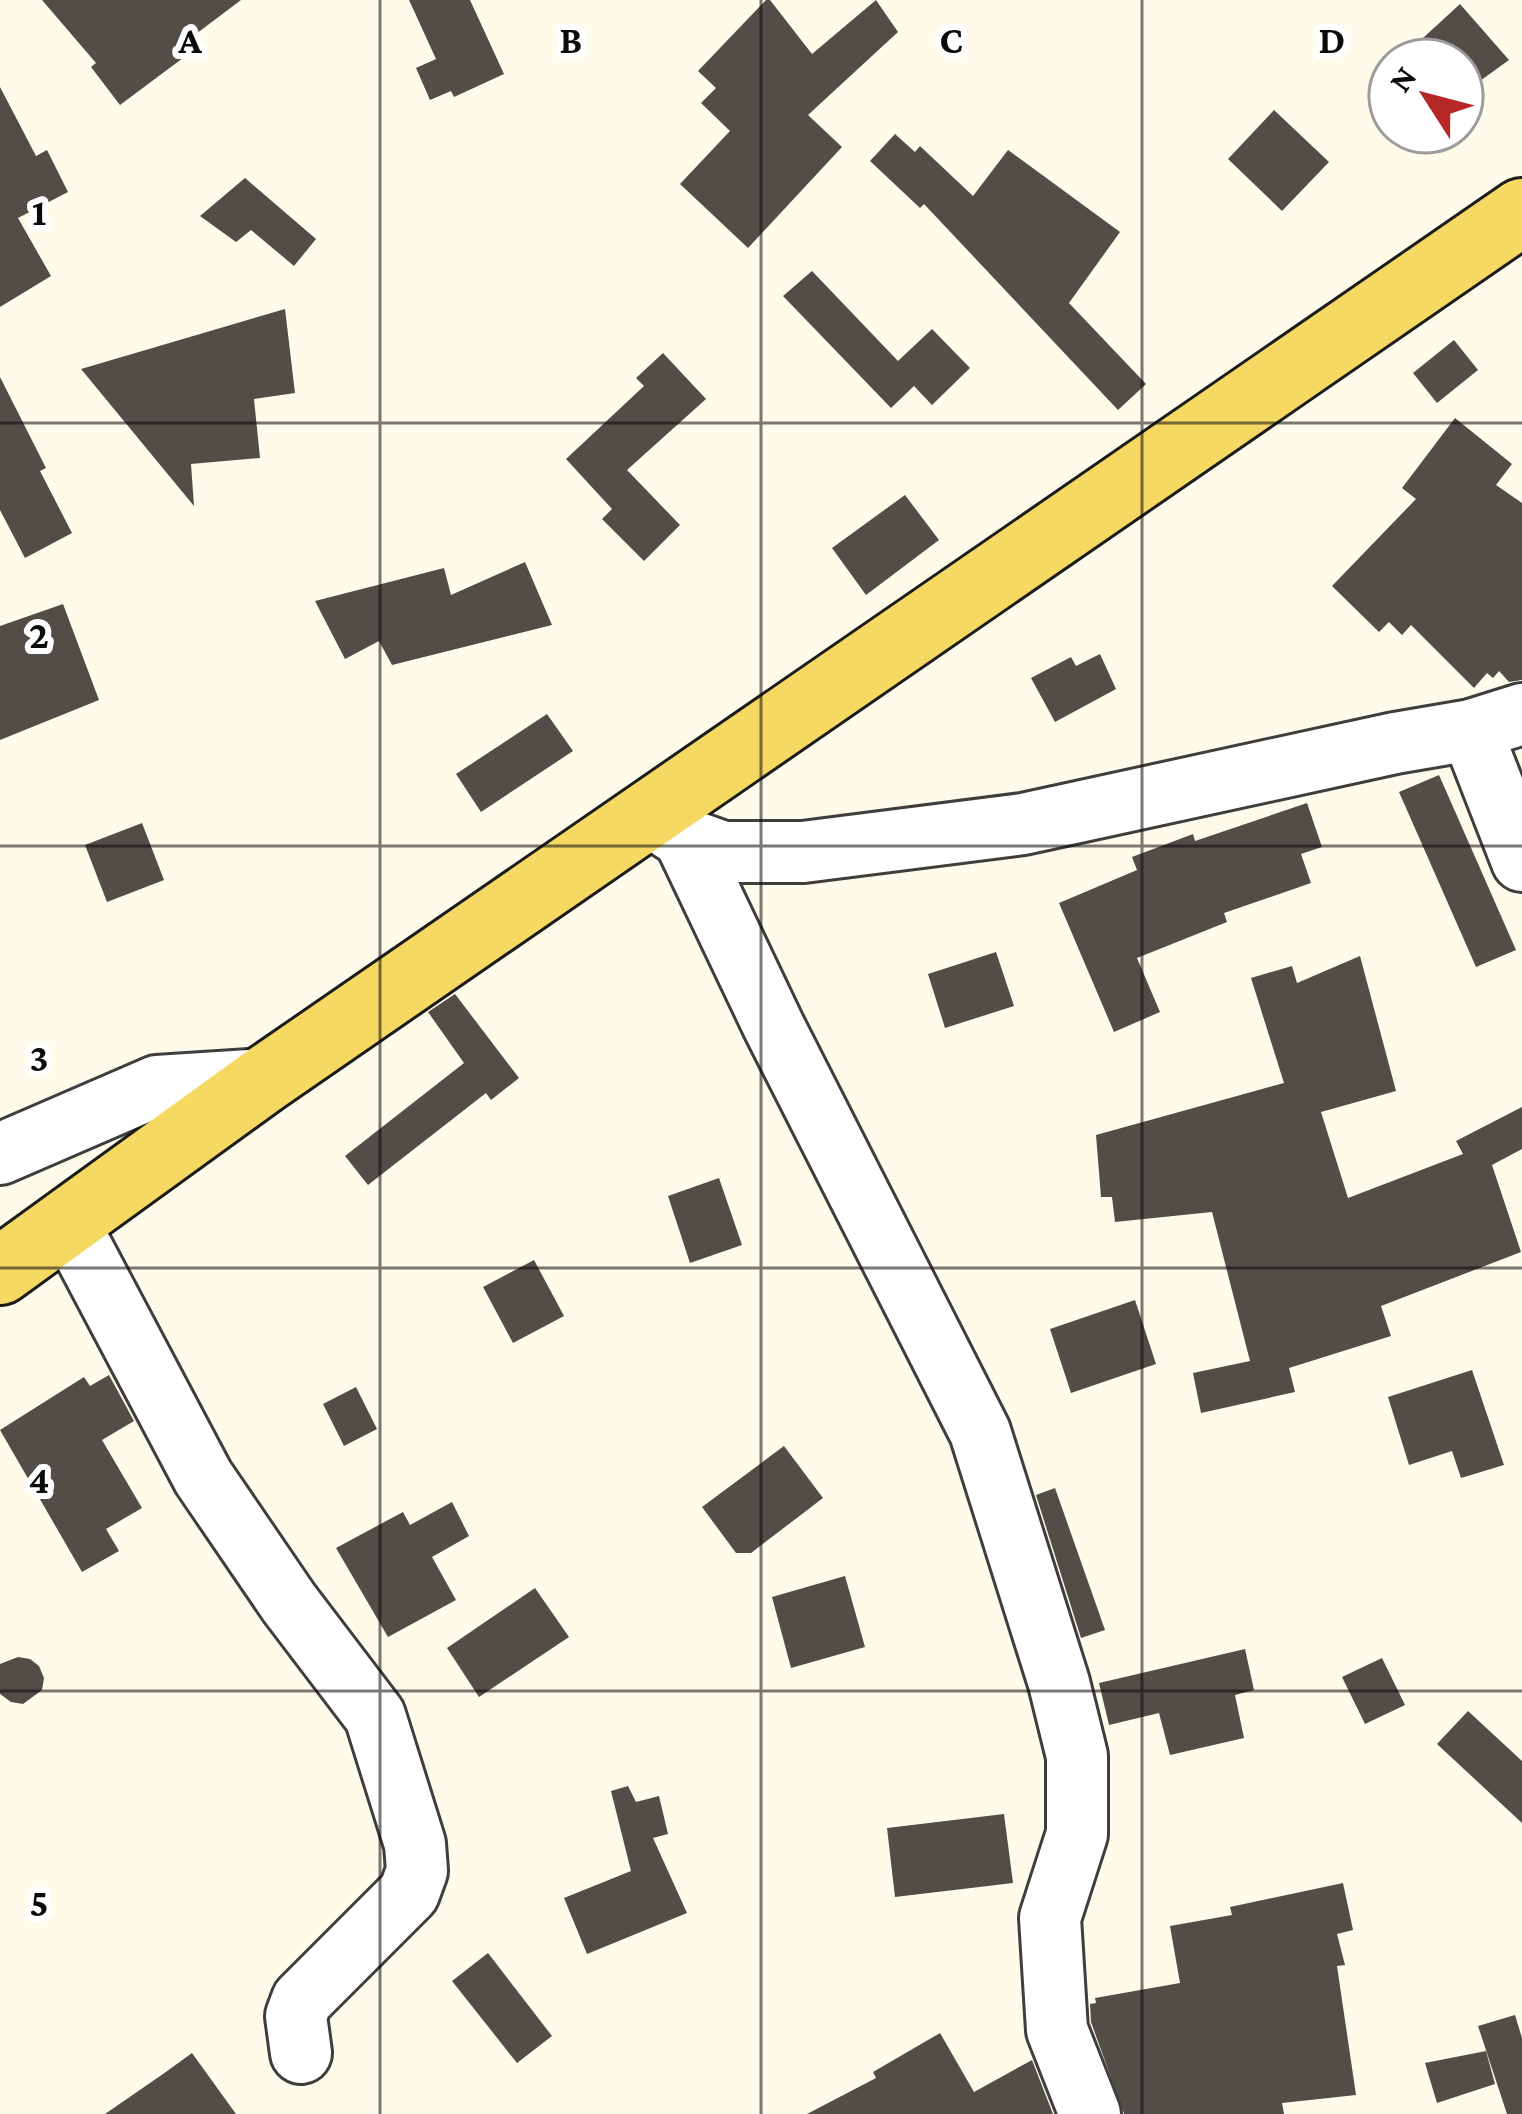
<svg xmlns="http://www.w3.org/2000/svg" width="1522" height="2114" font-family="'Crimson Pro',serif">
	<rect width="100%" height="100%" fill="#fefbea"/>
	<!-- building -->
	<g fill="#534d48">
		<path d="M42 0H241L188 40 195 49 120 105 91 67 96 63Z"/>
		<path d="M409 0H470L504 74 454 97 451 91 430 100 416 68 436 59Z"/>
		<path d="M766 0H770L812 54 876 0 898 32 808 115 842 147 748 248 680 184 730 131 701 103 716 88 698 71Z"/>
		<path d="M1460 4 1509 60 1462 94V60H1399Z"/>
		<path d="M0 87 36 156 47 150 68 192 18 218 51 276 0 307Z"/>
		<path d="M1274 110 1329 162 1282 211 1228 159Z"/>
		<path d="M895 134 915 152 920 146 973 196 1008 150 1120 232 1069 303 1146 384 1118 410 924 204 920 208 870 161Z"/>
		<path d="M245 178 316 239 294 266 251 230 236 242 200 216Z"/>
		<path d="M812 271 898 361 932 329 970 368 932 405 914 386 891 408 783 296Z"/>
		<path d="M285 309 295 393 254 399 260 458 191 464 194 506 81 369Z"/>
		<path d="M1454 340 1478 370 1437 403 1413 373Z"/>
		<path d="M663 353 706 399 627 470 680 525 644 561 602 519 612 509 566 459 644 386 636 378Z"/>
		<path d="M0 377 46 468 40 471 72 533 25 558 0 510Z"/>
		<path d="M1455 418 1512 464 1496 485 1522 503V680L1509 682 1499 671 1493 678 1487 673 1474 688 1411 625 1402 635 1389 622 1379 632 1332 586 1416 499 1402 488Z"/>
		<path d="M905 495 939 540 866 595 832 548Z"/>
		<path d="M525 562 552 625 392 665 379 641 345 659 315 601 444 568 451 595Z"/>
		<path d="M63 604 99 700 0 740V626Z"/>
		<path d="M1100 654 1116 689 1055 722 1031 678 1071 657 1076 666Z"/>
		<path d="M547 714 573 751 481 812 456 774Z"/>
		<path d="M1439 775 1516 950 1476 967 1399 792Z"/>
		<path d="M1307 803 1322 847 1301 854 1311 883 1224 913 1227 922 1137 958 1160 1012 1114 1032 1059 903 1137 870 1132 857 1193 834 1195 841Z"/>
		<path d="M142 823 164 880 107 902 85 845Z"/>
		<path d="M996 952 1014 1006 945 1028 928 974Z"/>
		<path d="M1360 956 1396 1091 1321 1112 1348 1198 1463 1154 1456 1141 1522 1107V1149L1492 1165 1521 1252 1381 1306 1391 1336 1289 1368 1295 1392 1201 1413 1193 1373 1250 1361 1212 1212 1115 1222 1112 1197H1101L1096 1135 1284 1083 1251 978 1292 966 1297 983Z"/>
		<path d="M455 994 519 1078 491 1100 486 1093 368 1185 345 1156 464 1063 428 1012Z"/>
		<path d="M719 1178 742 1245 690 1263 668 1196Z"/>
		<path d="M534 1260 564 1316 513 1343 483 1287Z"/>
		<path d="M1135 1300 1156 1364 1071 1393 1050 1329Z"/>
		<path d="M1472 1370 1504 1465 1461 1478 1452 1451 1409 1465 1388 1397Z"/>
		<path d="M109 1375 134 1421 102 1440 142 1508 106 1529 119 1551 82 1572 0 1430 84 1377 90 1386Z"/>
		<path d="M356 1387 377 1429 344 1446 323 1404Z"/>
		<path d="M784 1446 823 1498 751 1553H736L702 1507Z"/>
		<path d="M1055 1488 1105 1630 1081 1638 1036 1495Z"/>
		<path d="M452 1502 469 1536 432 1557 456 1600 388 1637 336 1548 403 1512 410 1525Z"/>
		<path d="M845 1576 865 1647 791 1668 772 1597Z"/>
		<path d="M535 1588 569 1637 479 1697 447 1648Z"/>
		<path d="M1245 1649 1254 1690 1235 1695 1244 1738 1170 1755 1159 1713 1109 1725 1099 1683Z"/>
		<path d="M18 1657 30 1659 39 1666 44 1678 42 1690 23 1704 11 1702 0 1694V1664Z"/>
		<path d="M1382 1658 1405 1705 1365 1724 1342 1677Z"/>
		<path d="M1468 1711 1522 1761V1823L1437 1744Z"/>
		<path d="M628 1786 636 1802 659 1796 668 1834 653 1838 687 1913 587 1954 564 1898 631 1871 611 1791Z"/>
		<path d="M1004 1814 1013 1883 895 1897 887 1828Z"/>
		<path d="M1343 1883 1353 1930 1337 1934 1345 1965 1337 1966 1356 2095 1282 2103 1284 2114H1124L1091 2022 1090 2004 1096 2003 1095 1998 1180 1983 1170 1926 1232 1915 1230 1907Z"/>
		<path d="M488 1953 552 2036 517 2063 452 1981Z"/>
		<path d="M1515 2015 1522 2038V2114H1507L1478 2026Z"/>
		<path d="M940 2033 974 2092 1032 2060 1053 2114H807L876 2078 873 2072Z"/>
		<path d="M1486 2051 1495 2084 1437 2103 1425 2063Z"/>
		<path d="M192 2053 236 2114H105L163 2074Z"/>
	</g>
	<g fill="none" stroke-linecap="round" stroke-linejoin="round">
		<defs>
			<g id="minor">
				<path d="M1471 730 1522 861"/>
				<path d="M661 823 684 838 723 852H803L1023 824 1395 743 1471 730 1522 714"/>
				<path d="M684 838 774 1027 980 1432 1059 1683 1077 1756V1834L1050 1918 1057 2030 1090 2114"/>
				<path d="M0 1154 157 1086 265 1079"/>
				<path d="M68 1222 203 1477 289 1603 375 1716 415 1844 417 1871 409 1893 302 2000 296 2016 301 2053"/>
			</g>
			<path id="major" d="M0 1271 265 1079 1522 212"/>
		</defs>
		<!-- minor casing -->
		<use href="#minor" stroke="#3e3e3e" stroke-width="66"/>
		<!-- major casing -->
		<use href="#major" stroke="#1c1c1c" stroke-width="72"/>
		<!-- minor -->
		<use href="#minor" stroke="#fff" stroke-width="60"/>
		<!-- major -->
		<use href="#major" stroke="#f5d963" stroke-width="66"/>
	</g>
	<!-- grid -->
	<path fill="none" stroke="#0b0b0b" stroke-width="3" stroke-opacity="0.55" d="M380 0V2114M761 0V2114M1142 0V2114M0 423H1522M0 846H1522M0 1268H1522M0 1691H1522"/>
	<g font-size="39" text-anchor="middle" font-weight="bold" fill="#0b0b0b" stroke="#fff" stroke-width="12" stroke-linejoin="round" paint-order="stroke">
		<text x="190" y="53">A</text>
		<text x="571" y="53">B</text>
		<text x="951" y="53">C</text>
		<text x="1332" y="53">D</text>
		<text x="39" y="225">1</text>
		<text x="39" y="648">2</text>
		<text x="39" y="1071">3</text>
		<text x="39" y="1493">4</text>
		<text x="39" y="1916">5</text>
	</g>
	<!-- north arrow -->
	<g transform="translate(1426 96) rotate(306)"><circle r="57" fill="#ffffff" stroke="#9d9d9d" stroke-width="3"/>
	<path d="M0-9L21 45L0 30L-21 45Z" fill="#b62828"/>
	<text y="-18" font-size="33" font-weight="bold" text-anchor="middle" fill="#0b0b0b">N</text>
	</g>
</svg>
